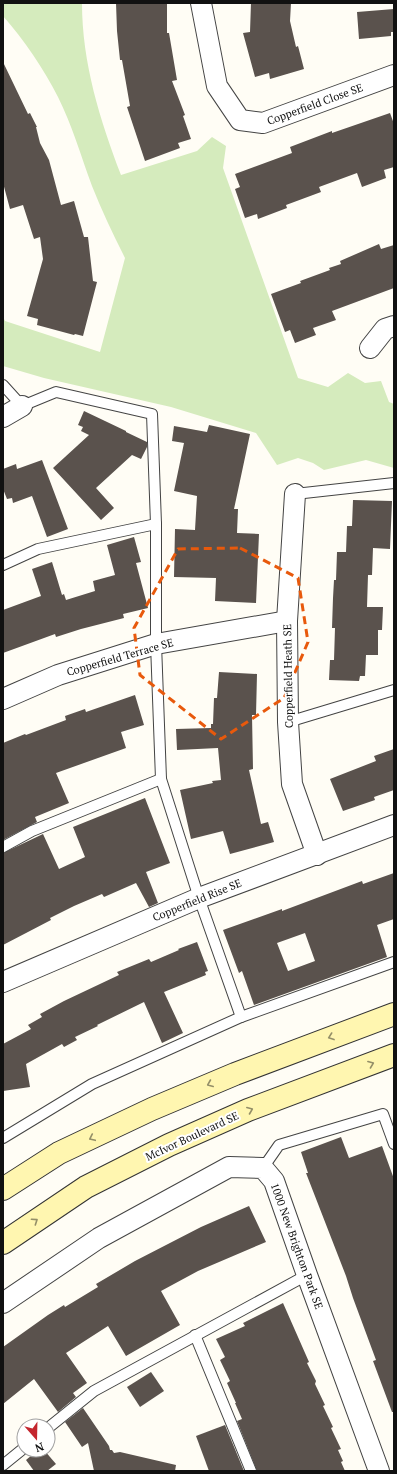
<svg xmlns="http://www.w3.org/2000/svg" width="397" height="1474" font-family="'PT Serif',serif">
	<rect width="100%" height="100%" fill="#fffdf5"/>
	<!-- green -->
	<path fill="#d5ebbd" d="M3 3H82C82 63 100 120 121 175L197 151 212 137 226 146 223 168 298 378 328 387 348 373 365 383 381 381 389 402 394 404V468L366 460 324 470 313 463 298 458 277 465 256 433 171 407 44 378 3 366V317L5 321 100 352 125 258C113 234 102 211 92 186 81 156 72 125 58 97 44 69 24 40 3 16Z"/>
	<!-- building -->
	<g fill="#5a524d" fill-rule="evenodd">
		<path d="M116 3H167V33H169L177 80 172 81 185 115 183 116 191 139 178 143 180 148 145 161 127 107 130 106 122 60H120L117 31Z"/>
		<path d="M251 3H291L290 21 296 47 298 46 304 69 270 79 269 73 255 77 243 33 250 32Z"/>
		<path d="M394 9V32H391V36L359 39 357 12Z"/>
		<path d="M3 62 28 114 30 113 37 127H36L40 143 49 160 61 205 74 201 84 237H88L93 281 97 282 83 336 75 334 74 335 37 325 38 319 27 316 43 259 40 237 34 239 23 205 10 209 3 183Z"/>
		<path d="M390 113 394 124V167L384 170 386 178 362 187 357 173 319 187 321 192 286 205 287 208 258 219 257 214 245 218 235 189 240 187 235 174 292 153 290 147 332 131V133Z"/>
		<path d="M379 244 381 249 394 245V288L332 311 336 320 313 328 316 335 295 343 290 330 285 332 271 294 301 283 300 281 330 270 329 268 341 264 340 261Z"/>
		<path d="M84 411 126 431V432L147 442V447L141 459 132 455 96 488 114 508 101 520 53 468 89 435 81 431 83 427 78 425Z"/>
		<path d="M209 425 250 434 234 509H238L237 533 259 534 256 603 215 601 216 578 174 577 175 529 195 530 197 496 174 491 184 443 172 441 174 426 207 432Z"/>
		<path d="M42 460 68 529 47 537 32 496 13 503 12 498 7 499 3 489V469L16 464 17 469Z"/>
		<path d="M353 500 392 501 390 549 373 548 372 575H368L367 607H383L382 630H378V655H366L365 676H360L359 681 329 680 330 660H334L335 628H332L333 598 334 580H336L337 552H346L347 526H352Z"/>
		<path d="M134 537 141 562 136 563 148 608 123 614 124 618 81 629 56 637 55 634 3 653V610L41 596 32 569 52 562 62 595 64 594 66 600 95 591 93 581 115 575 107 545Z"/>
		<path d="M219 672 257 674 256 715H252L253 769 249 770 261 824 268 822 274 842 230 854 223 831 191 839 180 790 213 783 212 781 221 780 218 748 177 750 176 729 211 728V724H213L214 698H217Z"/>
		<path d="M135 695 144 725 121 732 126 748 56 773 69 803 35 817 37 822 3 840V743L25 734 26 735 66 720 65 716 85 709 86 712Z"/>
		<path d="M394 749V790L374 797 375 800 343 811 330 779 376 761 374 756Z"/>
		<path d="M145 798 170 863 146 872 158 903 149 907 136 883 104 897 102 894 74 906 50 918 51 920 3 945V853L43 834 59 869 85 857 73 827Z"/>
		<path d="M394 873V919L377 925 387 957 254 1005 242 971 239 973 223 930 282 909V911L362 881 363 884ZM305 933 315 961 288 971 277 943Z"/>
		<path d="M197 942 208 971 205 972 206 975 164 992 183 1033 162 1043 144 1002 97 1025 98 1026 75 1037 77 1040 64 1047 62 1044 26 1064 30 1087 3 1091V1044L31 1029 28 1025 42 1017 40 1014 64 1001 119 975 117 972 149 959 151 962 179 950 178 949Z"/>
		<path d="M341 1137 349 1158 382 1146 394 1179V1412H392L373 1361 376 1360 353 1298 346 1276 306 1173H308L301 1152Z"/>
		<path d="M249 1206 266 1242 198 1271 161 1291 180 1325 126 1356 108 1326 66 1353 87 1383 73 1393 76 1397 58 1412 34 1379 3 1404V1347L48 1315 64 1305 65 1307 98 1287 96 1284 135 1261 201 1227Z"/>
		<path d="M283 1303 309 1362 307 1363 316 1381 315 1384 325 1405 323 1406 333 1427 331 1428 341 1449 338 1450 343 1461 341 1462 345 1471H257L237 1421 242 1419 235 1403H236L227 1383 230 1381 220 1360 225 1357 216 1339 245 1326 243 1323Z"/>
		<path d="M151 1372 164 1391 140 1407 127 1387Z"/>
		<path d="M83 1408 109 1446 110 1450H112L114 1453 120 1452 176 1465 175 1471H94L88 1443 82 1447 65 1422Z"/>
		<path d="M225 1425 244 1471H209L196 1436Z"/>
		<path d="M38 1450H44L56 1464 47 1471H34L26 1460Z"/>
	</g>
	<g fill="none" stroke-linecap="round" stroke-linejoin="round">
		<defs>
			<g id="service">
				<path d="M3 385 22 406 56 392 152 414 156 524V644L161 779 199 898 241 1017"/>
				<path d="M295 494 394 483"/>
				<path d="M3 565 38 549 156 524"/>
				<path d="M288 722 394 690"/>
				<path d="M3 847 32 831 161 779"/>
				<path d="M3 1138 92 1084 241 1017 394 962"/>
				<path d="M263 1168 279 1145 383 1114 394 1144"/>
				<path d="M195 1335 251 1471"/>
				<path d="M48 1428 94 1391 307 1275"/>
				<path d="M3 1465 24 1448"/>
			</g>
			<g id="minor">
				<path d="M201 3 217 86 240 120 263 123 394 75"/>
				<path d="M370 348 385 329 394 326"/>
				<path d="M3 417 22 406"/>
				<path d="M295 494 287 621 288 722 292 784 317 855"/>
				<path d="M3 699 58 675 156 644 287 621"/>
				<path d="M3 982 199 898 394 825"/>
				<path d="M3 1303 99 1238 229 1167 263 1168 274 1181 307 1275 379 1471"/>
			</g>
			<g id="secondary">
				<path d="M3 1189 59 1153 152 1109 235 1074 394 1014"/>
				<path d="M3 1243 86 1187 169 1145 248 1110 394 1055"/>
			</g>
		</defs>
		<!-- service casing -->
		<use href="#service" stroke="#444" stroke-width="12"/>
		<!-- minor casing -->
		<use href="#minor" stroke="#444" stroke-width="22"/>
		<!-- secondary casing -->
		<use href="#secondary" stroke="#333" stroke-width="24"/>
		<!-- service -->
		<use href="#service" stroke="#fff" stroke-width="10"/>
		<!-- minor -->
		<use href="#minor" stroke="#fff" stroke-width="20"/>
		<!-- secondary -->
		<use href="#secondary" stroke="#fff6b0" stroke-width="22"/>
	</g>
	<!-- one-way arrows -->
	<defs><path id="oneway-chevron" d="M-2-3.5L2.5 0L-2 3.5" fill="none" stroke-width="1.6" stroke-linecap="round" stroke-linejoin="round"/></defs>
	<g stroke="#948f68">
		<use href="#oneway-chevron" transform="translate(331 1037) rotate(160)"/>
		<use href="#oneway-chevron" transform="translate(371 1064) rotate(-21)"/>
		<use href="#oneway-chevron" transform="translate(210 1084) rotate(157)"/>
		<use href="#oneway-chevron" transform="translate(250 1110) rotate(-22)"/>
		<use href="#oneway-chevron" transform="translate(92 1138) rotate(155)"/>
		<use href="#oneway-chevron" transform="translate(35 1221) rotate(-34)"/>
	</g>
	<!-- marked area -->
	<path fill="none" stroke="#e8590c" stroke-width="3" stroke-dasharray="8 5" stroke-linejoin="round" d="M240 548 298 578 308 642 284 698 221 739 140 675 134 628 178 549Z"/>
	<g text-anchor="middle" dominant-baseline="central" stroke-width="4" stroke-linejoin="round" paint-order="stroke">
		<!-- street labels -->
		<g font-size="11" fill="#111" stroke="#fff">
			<text transform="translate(315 104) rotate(-20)">Copperfield Close SE</text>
			<text transform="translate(120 657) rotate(-16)">Copperfield Terrace SE</text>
			<text transform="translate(288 676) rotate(-91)">Copperfield Heath SE</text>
			<text transform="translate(197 900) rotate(-22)">Copperfield Rise SE</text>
			<text transform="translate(192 1136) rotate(-25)">McIvor Boulevard SE</text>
			<text transform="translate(297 1246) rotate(70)">1000 New Brighton Park SE</text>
		</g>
	</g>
	<!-- border -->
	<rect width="397" height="1474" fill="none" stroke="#111111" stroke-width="8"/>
	<!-- north arrow -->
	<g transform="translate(36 1438) rotate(160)"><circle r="19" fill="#ffffff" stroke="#a0a0a0"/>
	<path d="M0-3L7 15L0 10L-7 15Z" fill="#c4262e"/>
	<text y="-6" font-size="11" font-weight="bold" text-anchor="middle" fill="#111111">N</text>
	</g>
</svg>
